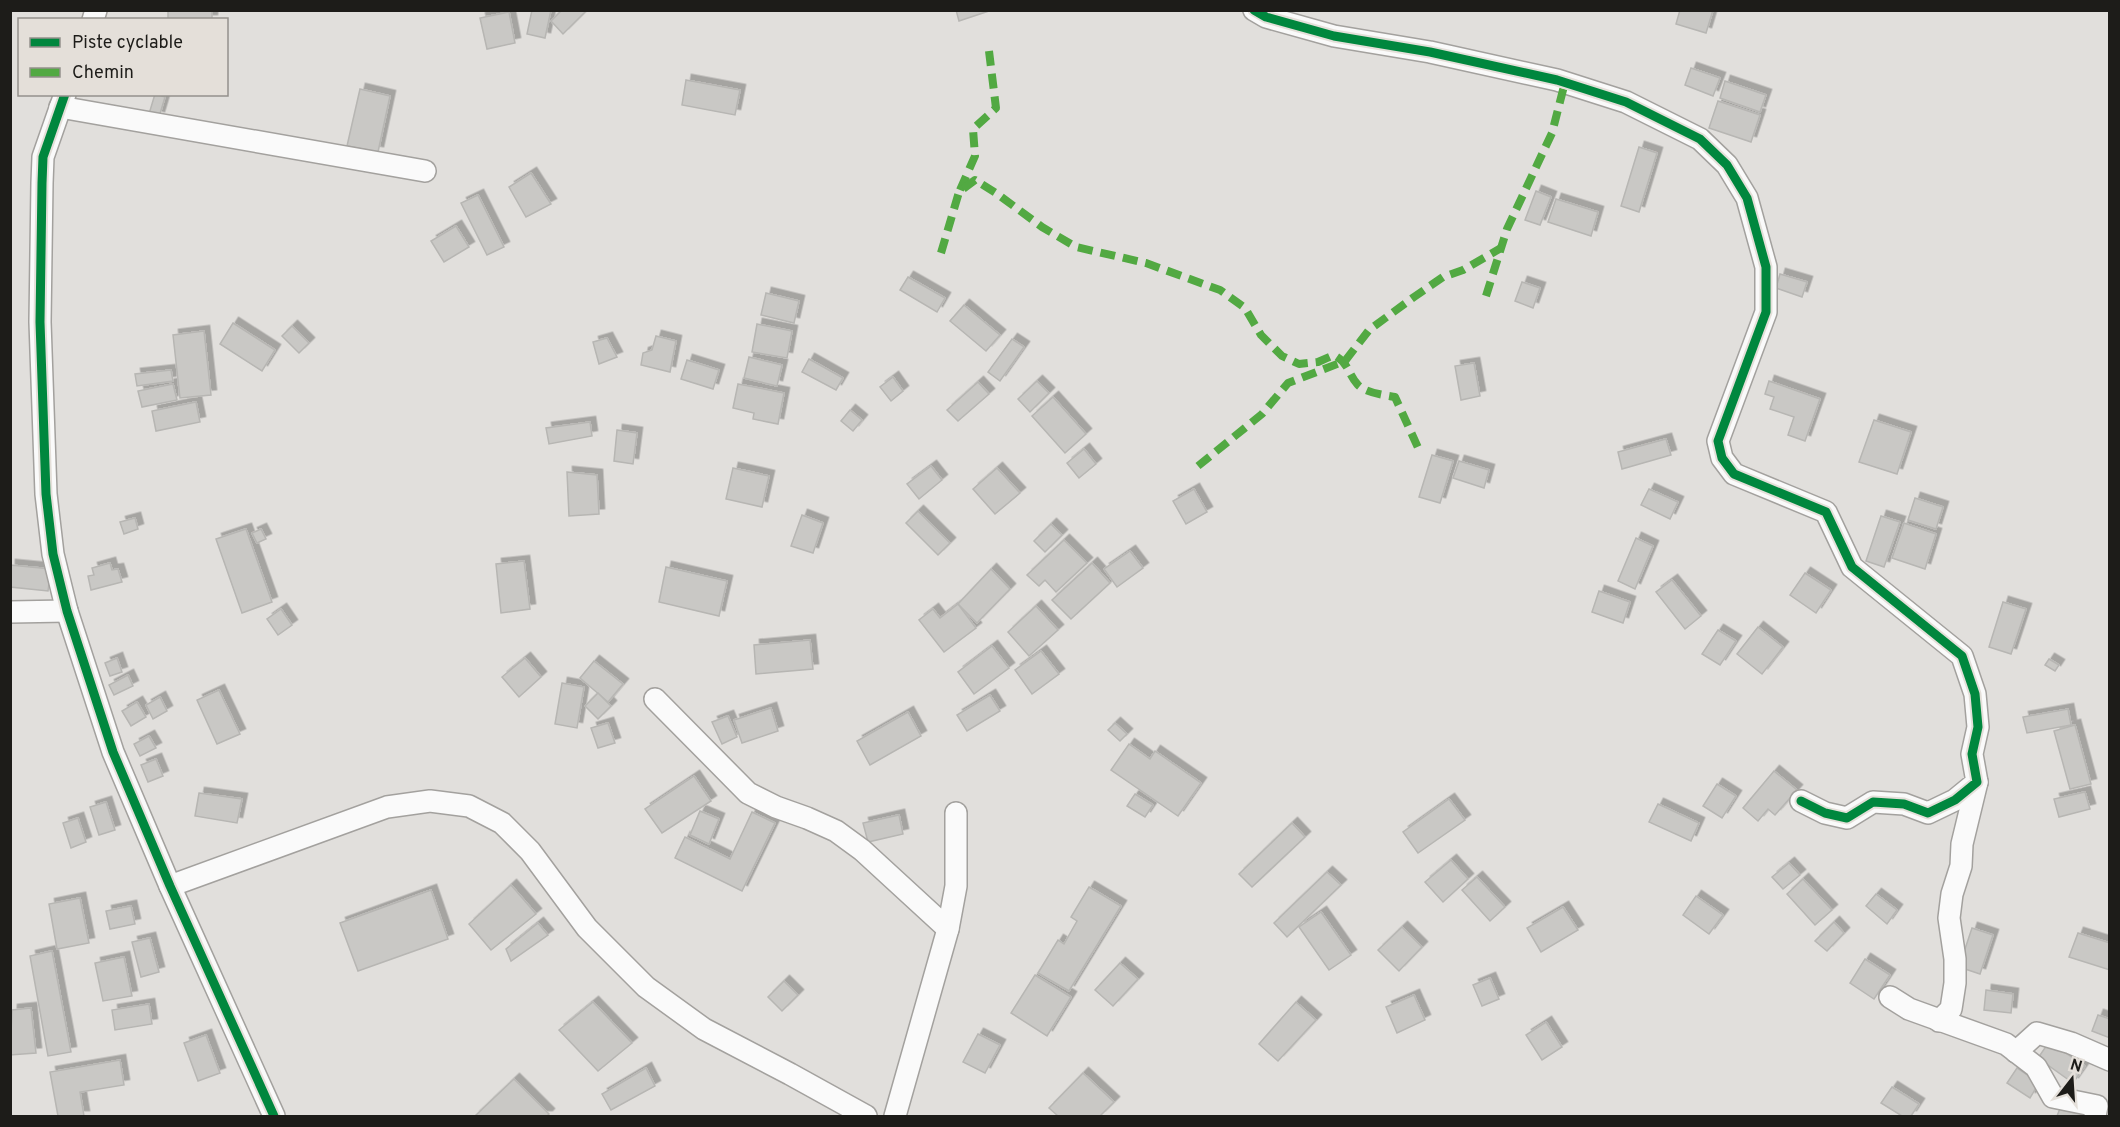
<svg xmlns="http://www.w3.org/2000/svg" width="2120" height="1127" font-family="Overpass,sans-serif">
	<defs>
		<filter id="shadow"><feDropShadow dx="5.5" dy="-5.5" stdDeviation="0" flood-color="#0004"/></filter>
	</defs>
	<rect width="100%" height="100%" fill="#e1dfdc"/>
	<!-- building -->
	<g fill="#c9c8c5" stroke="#b7b6b3" stroke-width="1.5" filter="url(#shadow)">
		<rect x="168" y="10" width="44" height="10"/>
		<path d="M532 10H551L545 38 527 34Z"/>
		<path d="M562 10H583L585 12 563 34 551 21Z"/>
		<path d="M956 10H992L959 21Z"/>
		<path d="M1680 10H1713L1706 33 1676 24Z"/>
		<path d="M509 12 515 43 487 49 480 18Z"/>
		<path d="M1691 68 1720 78 1713 96 1685 85Z"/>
		<path d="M686 80 740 90 735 115 682 105Z"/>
		<path d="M1725 81 1766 95 1760 112 1720 98Z"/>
		<path d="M360 89 390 96 378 152 347 146Z"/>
		<path d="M155 94 165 97 159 117 149 114Z"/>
		<path d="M1718 101 1760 115 1751 142 1709 128Z"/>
		<path d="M1639 147 1657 153 1639 212 1621 206Z"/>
		<path d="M531 173 551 204 526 217 509 187Z"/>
		<path d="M1536 191 1551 197 1540 225 1525 220Z"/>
		<path d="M478 195 504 247 487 255 461 203Z"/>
		<path d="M1556 199 1598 212 1591 236 1548 222Z"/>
		<path d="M456 226 469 247 444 262 431 241Z"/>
		<path d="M1780 274 1807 282 1802 297 1776 288Z"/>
		<path d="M908 277 945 298 937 312 900 290Z"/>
		<path d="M1522 282 1540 288 1533 308 1515 301Z"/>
		<path d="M766 293 799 301 794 323 761 315Z"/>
		<path d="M964 305 1000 335 986 351 950 321Z"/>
		<path d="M233 323 275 350 262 371 220 344Z"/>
		<path d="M757 324 792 331 787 358 752 352Z"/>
		<path d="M292 326 309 343 299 353 282 336Z"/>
		<path d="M204 331 211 395 180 398 173 335Z"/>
		<path d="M656 336 676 341 670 372 641 365 643 353 652 350Z"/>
		<path d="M607 338 617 357 599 364 593 342Z"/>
		<path d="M1012 339 1024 347 1000 381 988 372Z"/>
		<path d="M749 357 782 365 777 386 744 378Z"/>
		<path d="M809 359 843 378 836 390 802 372Z"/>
		<path d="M687 360 719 370 713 389 681 379Z"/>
		<path d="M1474 363 1480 396 1461 400 1455 366Z"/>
		<path d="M171 370 173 381 137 386 135 374Z"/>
		<path d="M893 377 903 391 891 401 880 387Z"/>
		<path d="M1037 381 1049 393 1030 412 1018 399Z"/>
		<path d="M1769 381 1820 399 1805 441 1788 435 1794 417 1770 409 1774 397 1765 394Z"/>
		<path d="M978 382 989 394 958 421 947 410Z"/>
		<path d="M173 384 177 400 142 407 138 391Z"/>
		<path d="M738 384 784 393 778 424 753 419 754 413 733 408Z"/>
		<path d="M1053 397 1086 434 1065 453 1032 416Z"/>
		<path d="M196 402 200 422 156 431 152 411Z"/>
		<path d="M850 410 862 420 853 431 841 421Z"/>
		<path d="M1874 420 1911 432 1897 474 1859 462Z"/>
		<path d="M590 422 592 436 549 444 546 428Z"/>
		<path d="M617 430 637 433 633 464 614 461Z"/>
		<path d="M1666 439 1671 455 1622 469 1618 452Z"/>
		<path d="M1084 449 1096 464 1079 478 1067 463Z"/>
		<path d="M1432 455 1453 461 1440 503 1419 497Z"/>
		<path d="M1459 461 1489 470 1484 488 1453 478Z"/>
		<path d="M931 466 942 480 919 499 907 484Z"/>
		<path d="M733 468 769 476 762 507 726 499Z"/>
		<path d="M997 468 1020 493 995 514 973 489Z"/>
		<path d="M567 472 597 475 599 514 569 516Z"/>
		<path d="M1194 489 1207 512 1186 524 1173 501Z"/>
		<path d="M1649 489 1678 502 1670 519 1641 505Z"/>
		<path d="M1915 498 1943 507 1936 529 1908 520Z"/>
		<path d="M918 511 950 543 938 555 906 523Z"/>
		<path d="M802 515 823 523 813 553 791 546Z"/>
		<path d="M1881 516 1900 522 1884 567 1866 561Z"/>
		<path d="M135 518 138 529 124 534 120 522Z"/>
		<path d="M1904 523 1936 534 1925 569 1892 558Z"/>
		<path d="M1051 524 1062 535 1045 552 1034 541Z"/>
		<path d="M246 529 272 602 242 613 216 539Z"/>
		<path d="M261 529 266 539 257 543 252 533Z"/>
		<path d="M1636 538 1653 546 1635 589 1618 581Z"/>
		<path d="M1064 540 1087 563 1056 592 1045 580 1039 586 1027 575Z"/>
		<path d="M1130 551 1143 568 1117 587 1104 569Z"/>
		<path d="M524 561 530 609 501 613 496 564Z"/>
		<path d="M110 563 112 570 118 569 122 582 91 590 88 576 94 575 92 568Z"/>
		<path d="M1092 563 1110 583 1071 619 1052 600Z"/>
		<path d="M10 565 51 569 48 591 10 587Z"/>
		<path d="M666 567 727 581 719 616 659 602Z"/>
		<path d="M991 569 1010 589 977 623 958 604Z"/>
		<path d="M1805 573 1831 590 1816 613 1790 595Z"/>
		<path d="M1672 580 1701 616 1685 629 1656 592Z"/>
		<path d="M1599 591 1630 602 1623 623 1592 612Z"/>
		<path d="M2003 602 2026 609 2011 654 1989 647Z"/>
		<path d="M958 604 976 628 944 652 919 620 933 609 940 618Z"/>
		<path d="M1036 606 1058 630 1029 656 1008 632Z"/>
		<path d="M281 609 292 625 278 635 267 619Z"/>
		<path d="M1758 627 1783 647 1762 674 1737 654Z"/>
		<path d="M1718 630 1736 641 1720 665 1702 654Z"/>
		<path d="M810 640 813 669 756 674 754 645Z"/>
		<path d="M992 646 1009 668 974 694 958 672Z"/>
		<path d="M1041 651 1059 674 1032 694 1015 670Z"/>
		<path d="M117 658 122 672 110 676 105 663Z"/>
		<path d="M525 658 541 677 519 697 502 677Z"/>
		<path d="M2049 659 2059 665 2055 671 2045 665Z"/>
		<path d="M594 661 623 684 608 702 580 678Z"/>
		<path d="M128 675 133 686 114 695 109 685Z"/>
		<path d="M562 683 584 687 577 728 555 724Z"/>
		<path d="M219 690 240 734 217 744 197 700Z"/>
		<path d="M598 693 611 706 598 719 585 706Z"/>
		<path d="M990 695 1000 711 967 731 957 715Z"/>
		<path d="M160 697 167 711 153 719 146 705Z"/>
		<path d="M137 702 146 717 131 726 122 711Z"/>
		<path d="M771 708 778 731 742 743 734 720Z"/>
		<path d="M2068 709 2071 725 2027 733 2023 717Z"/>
		<path d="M908 712 921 736 870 765 857 741Z"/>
		<path d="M728 716 737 737 722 744 712 722Z"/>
		<path d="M608 723 615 743 598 748 591 728Z"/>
		<path d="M1115 723 1127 734 1120 741 1108 730Z"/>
		<path d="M2075 725 2091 784 2070 789 2054 731Z"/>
		<path d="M149 736 156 748 140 756 134 744Z"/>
		<path d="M1129 744 1150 759 1155 751 1201 783 1178 816 1111 770Z"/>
		<path d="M156 759 163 776 148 782 141 765Z"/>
		<path d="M1774 771 1797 790 1775 815 1768 809 1758 821 1743 808Z"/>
		<path d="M694 776 711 801 662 833 645 809Z"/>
		<path d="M1717 784 1736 796 1722 818 1703 806Z"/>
		<path d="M2085 792 2090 809 2059 817 2054 799Z"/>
		<path d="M199 793 242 799 237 823 195 816Z"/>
		<path d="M1135 794 1153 805 1145 817 1127 806Z"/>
		<path d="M1449 799 1465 820 1418 853 1403 832Z"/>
		<path d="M106 802 115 830 99 835 90 807Z"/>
		<path d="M1658 804 1699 823 1691 841 1649 822Z"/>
		<path d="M700 811 719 819 709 844 690 835Z"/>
		<path d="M752 812 775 823 742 891 675 858 685 837 730 859Z"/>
		<path d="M899 815 903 834 868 842 863 823Z"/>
		<path d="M78 818 86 842 71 848 63 823Z"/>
		<path d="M1292 823 1305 837 1252 887 1239 874Z"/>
		<path d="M1451 860 1468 879 1443 902 1425 882Z"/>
		<path d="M1789 863 1800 875 1783 889 1772 877Z"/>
		<path d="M1327 872 1341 885 1287 937 1274 923Z"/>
		<path d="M1477 877 1505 907 1490 921 1462 890Z"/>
		<path d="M1803 879 1832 910 1815 925 1787 894Z"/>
		<path d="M511 885 536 914 491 950 469 924Z"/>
		<path d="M1089 887 1121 906 1069 991 1038 973 1058 940 1064 944 1077 921 1071 917Z"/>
		<path d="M431 890 448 939 358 971 340 923Z"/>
		<path d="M1876 894 1897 910 1887 924 1866 906Z"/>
		<path d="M1696 896 1723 915 1709 934 1683 915Z"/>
		<path d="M80 898 89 943 57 949 49 904Z"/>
		<path d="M131 906 135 924 110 929 106 911Z"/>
		<path d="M1563 907 1578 930 1541 952 1527 928Z"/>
		<path d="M1321 912 1351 955 1329 970 1299 927Z"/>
		<path d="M1834 922 1844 933 1827 951 1815 941Z"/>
		<path d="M538 923 548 935 511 961 506 949Z"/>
		<path d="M1402 927 1422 947 1399 971 1378 950Z"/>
		<path d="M1972 928 1993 935 1980 974 1959 967Z"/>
		<path d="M2078 933 2110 943V970L2069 957Z"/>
		<path d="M150 938 159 972 141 977 132 942Z"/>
		<path d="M52 951 71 1052 48 1056 30 956Z"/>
		<path d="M124 957 132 996 103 1001 95 963Z"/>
		<path d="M1865 959 1890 975 1874 999 1850 983Z"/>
		<path d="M1120 963 1138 979 1113 1006 1095 990Z"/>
		<path d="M1035 975 1071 997 1047 1036 1011 1013Z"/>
		<path d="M1490 978 1499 999 1482 1006 1473 985Z"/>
		<path d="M784 981 798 995 782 1011 768 997Z"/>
		<path d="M1986 990 2013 994 2011 1013 1984 1010Z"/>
		<path d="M1414 995 1425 1020 1397 1033 1386 1007Z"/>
		<path d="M593 1002 632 1043 598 1071 559 1030Z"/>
		<path d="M1296 1002 1316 1020 1278 1061 1259 1044Z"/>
		<path d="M149 1004 152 1024 115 1030 112 1010Z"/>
		<path d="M31 1008 36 1053 10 1055 12 1010Z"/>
		<path d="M2098 1015 2110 1019V1038L2092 1031Z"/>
		<path d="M1546 1022 1562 1047 1542 1060 1526 1035Z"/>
		<path d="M978 1034 1000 1045 985 1073 963 1062Z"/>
		<path d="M206 1035 220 1073 198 1081 184 1043Z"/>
		<path d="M2049 1042 2085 1066 2073 1083 2038 1058Z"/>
		<path d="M120 1060 124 1085 80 1092 84 1116H58L50 1072Z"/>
		<path d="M646 1068 655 1086 611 1110 602 1094Z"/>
		<path d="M2017 1068 2039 1083 2030 1098 2007 1083Z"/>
		<path d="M1083 1073 1114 1102 1100 1116H1058L1049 1108Z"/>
		<path d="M514 1079 549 1114 547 1116H475Z"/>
		<path d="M1892 1087 1919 1104 1911 1116H1902L1881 1103Z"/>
		<path d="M2061 1106 2086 1116H2057Z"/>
	</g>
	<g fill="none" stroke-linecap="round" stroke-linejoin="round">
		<defs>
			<g id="minor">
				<path d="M1254 10 1266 17 1334 36 1430 52 1557 80 1626 102 1700 139 1727 165 1747 198 1766 267V312L1718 441 1722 458 1734 474 1826 512 1852 567 1962 656 1975 694 1978 727 1972 754 1977 782 1955 800 1928 813 1904 804 1873 802 1847 818 1825 813 1801 801"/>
				<path d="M93 20 96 10"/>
				<path d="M65 94 43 157 42 183 40 322 46 494 53 554 67 611 113 752 170 886 274 1116"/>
				<path d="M60 107 425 171"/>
				<path d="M10 612 67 611"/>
				<path d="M655 699 748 793 776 807 807 818 836 831 862 850 948 929"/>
				<path d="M170 886 387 807 430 801 469 806 502 823 530 851 587 928 646 987 704 1029 790 1074 866 1116"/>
				<path d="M1890 997 1909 1009 2006 1044 2036 1067 2053 1097 2097 1106 2095 1116"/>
				<path d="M1939 1021 1951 1009 1955 983V959L1949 918 1952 894 1961 866 1962 844 1977 782"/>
				<path d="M2016 1052 2037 1033 2071 1043 2110 1060"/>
				<path d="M895 1116 948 929 956 886V813"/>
			</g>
		</defs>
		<!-- minor casing -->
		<use href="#minor" stroke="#a3a19e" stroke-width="24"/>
		<!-- minor -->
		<use href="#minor" stroke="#fafafa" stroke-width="21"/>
		<!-- quiet -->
		<g stroke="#52a942" stroke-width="8" stroke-dasharray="15 8" stroke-linecap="butt">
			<path d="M960 190 975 156 973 129 996 108 989 51"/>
			<path d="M941 253 959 192 975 180 996 193 1042 227 1076 247 1146 263 1220 290 1245 308 1261 335 1282 356 1299 364 1318 362 1334 355C1350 364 1347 373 1358 385 1366 393 1384 395 1395 397L1420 452"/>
			<path d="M1486 296 1507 229 1552 133 1565 82"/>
			<path d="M1198 466 1262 414 1288 383 1345 361 1369 330 1414 297 1443 277 1463 270 1501 248"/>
		</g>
		<defs>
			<g id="cycleway">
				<path d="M1254 10 1266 17 1334 36 1430 52 1557 80 1626 102 1700 139 1727 165 1747 198 1766 267V312L1718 441 1722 458 1734 474 1826 512 1852 567 1962 656 1975 694 1978 727 1972 754 1977 782 1955 800 1928 813 1904 804 1873 802 1847 818 1825 813 1801 801"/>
				<path d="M65 94 43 157 42 183 40 322 46 494 53 554 67 611 113 752 170 886 274 1116"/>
			</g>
		</defs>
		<!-- cycleway casing -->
		<use href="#cycleway" stroke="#e4dfd9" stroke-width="13"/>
		<!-- cycleway -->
		<use href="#cycleway" stroke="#00873e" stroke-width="9"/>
	</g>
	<!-- border -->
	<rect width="2120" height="1127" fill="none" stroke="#1d1c19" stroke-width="24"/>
	<!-- legend -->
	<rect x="18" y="18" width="210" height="78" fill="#e4dfd9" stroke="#94918c" stroke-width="1.5"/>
	<rect x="30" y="38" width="30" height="9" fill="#00873e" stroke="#94918c" stroke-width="1.5"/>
	<text x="72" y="48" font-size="18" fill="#1d1c19">Piste cyclable</text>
	<rect x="30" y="68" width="30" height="9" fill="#52a942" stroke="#94918c" stroke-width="1.5"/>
	<text x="72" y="78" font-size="18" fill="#1d1c19">Chemin</text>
	<!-- north arrow -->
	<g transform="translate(2072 1079) rotate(17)" stroke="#e4dfd9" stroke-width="4.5" paint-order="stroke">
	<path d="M0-4.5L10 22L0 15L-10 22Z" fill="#1d1c19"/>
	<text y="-9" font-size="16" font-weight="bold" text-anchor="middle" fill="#1d1c19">N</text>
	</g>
</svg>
